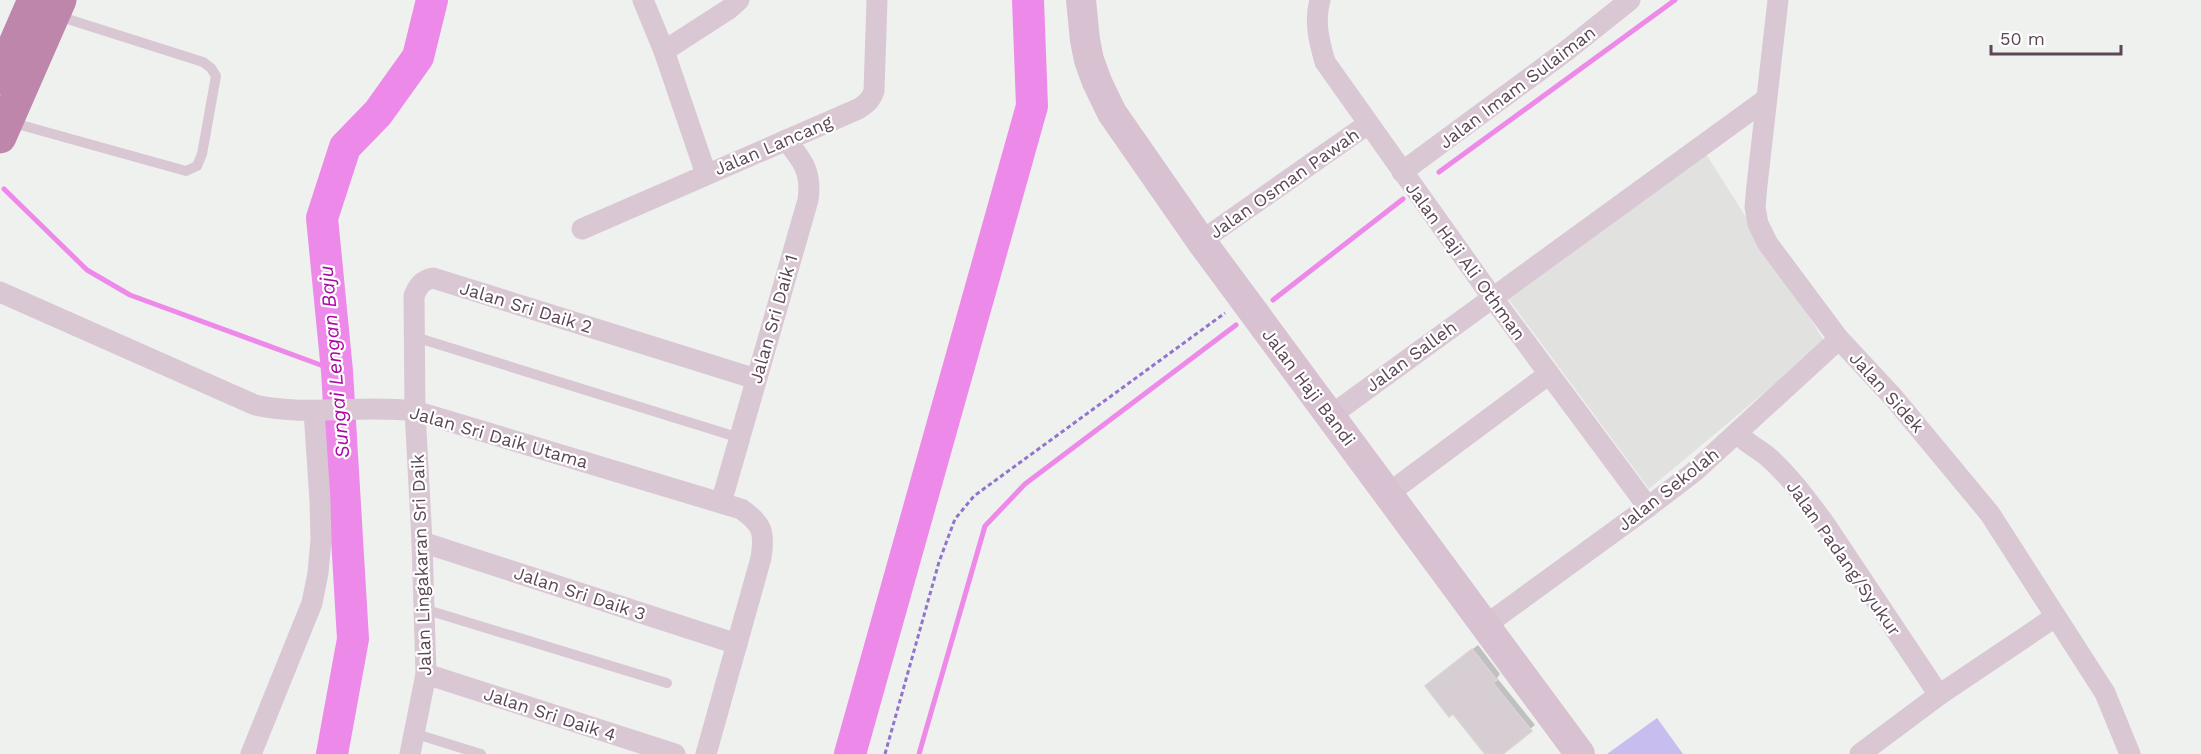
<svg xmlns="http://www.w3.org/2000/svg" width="2201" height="754" font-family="'Work Sans',sans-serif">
	<rect width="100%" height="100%" fill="#eff1ef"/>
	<!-- education -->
	<path fill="#e1e2e0" d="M1706 154 1825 342 1649 489 1507 297Z"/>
	<!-- green -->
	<path fill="#c7bdef" d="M1657 718 1683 754H1607Z"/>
	<!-- shadow -->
	<path fill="#0003" d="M1478 645 1500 674 1497 678 1535 725 1500 754H1487L1432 681Z"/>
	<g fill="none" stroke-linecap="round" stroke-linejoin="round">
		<!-- stream -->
		<g stroke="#ed89e9" stroke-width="5">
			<path d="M1439 172 1675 0"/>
			<path d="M4 189 87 270 130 295 337 371"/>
			<path d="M1273 300 1403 199"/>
			<path d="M919 754 985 526 1025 484 1236 325"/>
		</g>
		<!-- river -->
		<g stroke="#ed89e9" stroke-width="32">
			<path d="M332 754 353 639 337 371 322 218 345 147 378 113 418 57 432 0"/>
			<path d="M850 754 1032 106 1028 0"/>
		</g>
	</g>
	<!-- building -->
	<path fill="#d6ced2" stroke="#dad3d6" stroke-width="1.5" d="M1472 649 1497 680 1493 683 1532 731 1503 754H1485L1453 714 1449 717 1425 686Z"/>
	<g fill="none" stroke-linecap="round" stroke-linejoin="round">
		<!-- path -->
		<path stroke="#9274ce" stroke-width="3" stroke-dasharray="4.5 3" stroke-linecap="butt" d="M885 754 939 562 955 519 974 496 1225 313"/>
		<!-- lane -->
		<g stroke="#d9c8d4" stroke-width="10">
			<path d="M10 122 186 171 197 166 202 154 216 76 211 68 203 62 58 16"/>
			<path d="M415 337 740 438"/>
			<path d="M424 609 667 683"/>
			<path d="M413 733 481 754"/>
		</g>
		<!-- street -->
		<g stroke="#d9c8d4" stroke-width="21">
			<path d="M643 0 664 51 706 174"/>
			<path d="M1320 0C1314 21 1319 41 1325 62L1492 297 1648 507"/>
			<path d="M1778 0 1757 185 1755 207 1758 224 1768 244 1839 339 1893 397 1990 514 2105 693 2130 754"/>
			<path d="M664 51 729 9 739 0"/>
			<path d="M1402 172 1566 51 1630 0"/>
			<path d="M582 229 858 109C866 104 871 100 874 91L877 0"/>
			<path d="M1201 241 1368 124"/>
			<path d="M0 292 255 405C308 417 362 404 415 411L741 509C763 524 765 533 761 558L706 754"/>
			<path d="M1330 416 1765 100"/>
			<path d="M1737 433C1746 443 1757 448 1767 456 1789 475 1807 500 1825 524L1939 695"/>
			<path d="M1389 493 1549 374"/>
			<path d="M721 503 808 200C812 172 803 161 786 140"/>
			<path d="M422 542 737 644"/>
			<path d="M1486 625 1648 507 1694 472 1839 339"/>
			<path d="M426 674 675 754"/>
			<path d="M251 754 312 603 318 573 321 540 320 501 314 411"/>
			<path d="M410 754 426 674 422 542 415 411 414 296C418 286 422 280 433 278L756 379"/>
			<path d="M1860 754 1939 695 2055 617"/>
		</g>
		<!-- secondary -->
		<path stroke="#d8c1d0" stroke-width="30" d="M1081 0 1085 40 1089 60 1097 82 1112 113 1201 241 1580 754"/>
		<!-- highway -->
		<g stroke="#be86ab" stroke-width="33">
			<path d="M0 78 34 0"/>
			<path d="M0 137 60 0"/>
		</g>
	</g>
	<g text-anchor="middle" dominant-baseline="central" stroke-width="4.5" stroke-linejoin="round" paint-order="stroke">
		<!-- street labels -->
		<g font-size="18" fill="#5c4756" stroke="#fff">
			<text transform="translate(1517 87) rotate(-37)">Jalan Imam Sulaiman</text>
			<text transform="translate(773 145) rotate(-23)">Jalan Lancang</text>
			<text transform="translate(1284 183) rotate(-35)">Jalan Osman Pawah</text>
			<text transform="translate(1466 261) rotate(54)">Jalan Haji Ali Othman</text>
			<text transform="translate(526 307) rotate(17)">Jalan Sri Daik 2</text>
			<text transform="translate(773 319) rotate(-74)">Jalan Sri Daik 1</text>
			<text transform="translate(1411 356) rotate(-36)">Jalan Salleh</text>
			<text transform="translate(1309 387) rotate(53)">Jalan Haji Bandi</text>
			<text transform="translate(1887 392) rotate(48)">Jalan Sidek</text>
			<text transform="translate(499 437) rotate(16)">Jalan Sri Daik Utama</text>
			<text transform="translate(1668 489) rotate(-38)">Jalan Sekolah</text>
			<text transform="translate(1844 558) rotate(55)">Jalan Padang/Syukur</text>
			<text transform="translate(421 565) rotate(-92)">Jalan Lingakaran Sri Daik</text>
			<text transform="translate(580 593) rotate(18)">Jalan Sri Daik 3</text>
			<text transform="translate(550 714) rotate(18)">Jalan Sri Daik 4</text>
		</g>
		<!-- water labels -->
		<g font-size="20" font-style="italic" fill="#ab0ba5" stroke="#fff">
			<text transform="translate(334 362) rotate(-95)">Sungai Lengan Baju</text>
		</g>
	</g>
	<!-- scale -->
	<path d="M1991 45v9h130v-9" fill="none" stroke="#5c4756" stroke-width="3"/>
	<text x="2000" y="45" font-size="18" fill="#5c4756" stroke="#ffffff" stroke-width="4.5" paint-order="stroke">50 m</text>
</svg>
